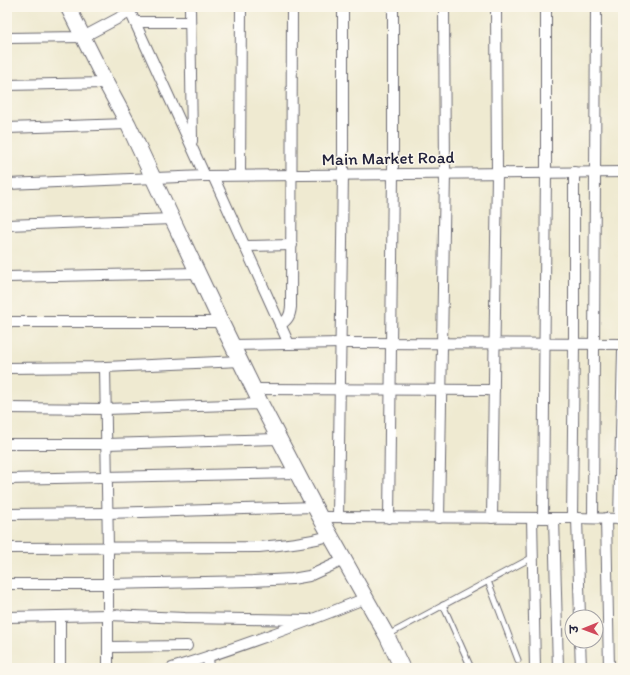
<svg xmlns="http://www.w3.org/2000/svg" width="630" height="675" font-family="Itim,'Playpen Sans Deva',sans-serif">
	<rect width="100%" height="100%" fill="#fbf7ec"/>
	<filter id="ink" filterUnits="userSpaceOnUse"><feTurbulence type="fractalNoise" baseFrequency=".025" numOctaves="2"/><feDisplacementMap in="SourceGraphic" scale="8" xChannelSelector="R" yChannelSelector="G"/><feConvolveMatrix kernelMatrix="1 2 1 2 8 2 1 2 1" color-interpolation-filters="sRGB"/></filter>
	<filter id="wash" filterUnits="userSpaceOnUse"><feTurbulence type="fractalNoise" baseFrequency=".012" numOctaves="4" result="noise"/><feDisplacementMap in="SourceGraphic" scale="16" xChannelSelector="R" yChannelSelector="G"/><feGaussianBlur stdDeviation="0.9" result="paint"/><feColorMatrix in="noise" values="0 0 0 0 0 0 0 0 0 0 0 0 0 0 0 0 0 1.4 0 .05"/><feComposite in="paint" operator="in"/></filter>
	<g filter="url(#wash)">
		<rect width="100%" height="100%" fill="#efead1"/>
	</g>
	<g filter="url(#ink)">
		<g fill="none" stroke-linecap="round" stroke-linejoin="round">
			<defs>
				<g id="lane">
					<path d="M488 581 518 660"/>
					<path d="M443 605 471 668"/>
					<path d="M388 635 533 557"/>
				</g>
				<g id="street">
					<path d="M128 7 205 176"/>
					<path d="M190 7 192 141"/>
					<path d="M135 22H190"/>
					<path d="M7 38 83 37 130 12"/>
					<path d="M7 85 106 83"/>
					<path d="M7 128 128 124"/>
					<path d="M240 175 241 7"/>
					<path d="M213 176 289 344"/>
					<path d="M7 184 205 176 623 172"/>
					<path d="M7 225 172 219"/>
					<path d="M245 246 292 245"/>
					<path d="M7 277 198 273"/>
					<path d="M7 322H221"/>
					<path d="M280 325C288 320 290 316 291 307L292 7"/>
					<path d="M232 345 341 343 623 344"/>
					<path d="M105 367 108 548V668"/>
					<path d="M7 368 105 367 241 361"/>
					<path d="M254 389 494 390"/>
					<path d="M7 408 106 409 261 404"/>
					<path d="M7 444H106L279 439"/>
					<path d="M7 479 297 473"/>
					<path d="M7 514 107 513 315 507"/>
					<path d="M320 517 554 518H572L623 519"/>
					<path d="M338 517 343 174V7"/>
					<path d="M389 518 393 174V7"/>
					<path d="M439 518 445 173 444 7"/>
					<path d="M492 518 497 173 496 7"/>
					<path d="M532 518 535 668"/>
					<path d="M543 518 546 172V7"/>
					<path d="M554 518 558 668"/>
					<path d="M572 518 574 344V172"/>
					<path d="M577 518 580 617"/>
					<path d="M593 518 596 7"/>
					<path d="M606 518 609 668"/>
					<path d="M619 518 623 351"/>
					<path d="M7 548 259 547C284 545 307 542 330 536"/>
					<path d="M7 584H108L253 581 292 579 309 576 344 560"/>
					<path d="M7 617 108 615 185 618 311 620"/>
					<path d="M580 641 581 668"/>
					<path d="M108 647 187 646"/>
					<path d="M208 657 209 668"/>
					<path d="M60 668V616"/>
					<path d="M172 668C237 648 302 624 366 598"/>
				</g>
				<path id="secondary" d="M68 7 106 83 128 124 161 195 221 322 261 404 320 517 387 636 402 668"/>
			</defs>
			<!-- lane casing -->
			<use href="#lane" stroke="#6a6870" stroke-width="7"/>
			<!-- street casing -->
			<use href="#street" stroke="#6a6870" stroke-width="12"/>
			<!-- secondary casing -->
			<use href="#secondary" stroke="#6a6870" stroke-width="17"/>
			<!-- lane -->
			<use href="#lane" stroke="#fff" stroke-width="5"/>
			<!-- street -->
			<use href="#street" stroke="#fff" stroke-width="10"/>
			<!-- secondary -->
			<use href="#secondary" stroke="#fff" stroke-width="15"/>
		</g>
	</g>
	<g text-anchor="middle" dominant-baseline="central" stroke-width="3" stroke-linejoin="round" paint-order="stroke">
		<!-- street labels -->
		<g font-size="17" fill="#22223b" stroke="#fbf7ec">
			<text transform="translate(388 158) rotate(-1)">Main Market Road</text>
		</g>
	</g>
	<!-- margin -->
	<rect width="630" height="675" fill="none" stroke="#fbf7ec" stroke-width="24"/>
	<!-- north arrow -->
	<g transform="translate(584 629) rotate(269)"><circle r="19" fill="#fbf7ec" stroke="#a4a2a5"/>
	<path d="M0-3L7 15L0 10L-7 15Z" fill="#d1495b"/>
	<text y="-6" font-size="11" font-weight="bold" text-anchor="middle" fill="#22223b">उ</text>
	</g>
</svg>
